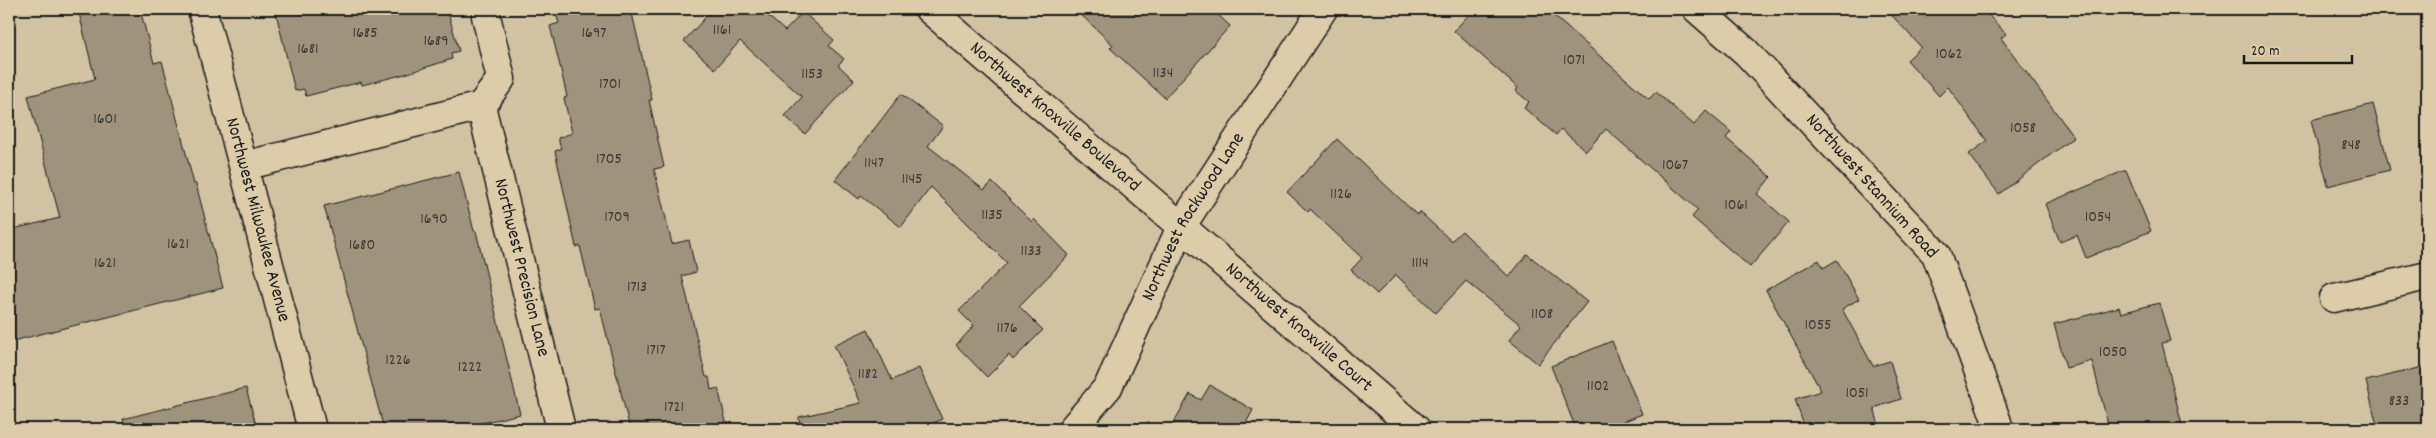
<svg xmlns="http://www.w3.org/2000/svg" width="2436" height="438" font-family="Dekko,sans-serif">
	<rect width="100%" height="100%" fill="#d1c2a2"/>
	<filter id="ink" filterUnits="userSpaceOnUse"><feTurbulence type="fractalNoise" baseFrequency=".02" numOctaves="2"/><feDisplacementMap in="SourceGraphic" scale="10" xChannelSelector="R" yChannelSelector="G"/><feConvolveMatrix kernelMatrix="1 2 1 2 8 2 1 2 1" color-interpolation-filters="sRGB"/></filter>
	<g filter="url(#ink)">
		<!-- building -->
		<g fill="#9f937d" stroke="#1c1c1c">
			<path d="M78 9H140L154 63 162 61 194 184H196L223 288 9 342V230L60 218 28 96 95 79Z"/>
			<path d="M275 9H447L459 51 451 53 452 59 405 74 362 85 361 82 306 96 304 89 295 91Z"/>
			<path d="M578 9H631L652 100H649L664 167 654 169 672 244 689 240 696 272 682 276 706 377H709L711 390 718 388 726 422 698 429H630L600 308 595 309 580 246 576 247 555 151 561 149 558 138 572 133 564 98 567 97 561 70 550 26 559 23 556 14Z"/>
			<path d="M713 9H760L785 31 803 12 834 40 829 46 844 59 838 65 854 80 805 134 785 116 802 97 740 41 715 69 684 41Z"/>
			<path d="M1075 9H1212L1230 26 1165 98 1110 48 1113 45Z"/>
			<path d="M1474 9H1546L1649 99 1656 92 1694 125 1706 111 1731 132 1726 138 1771 177 1757 194 1789 222 1750 267 1692 217 1698 210 1606 129 1586 151 1561 129 1556 135 1524 108 1529 102 1516 91 1518 88 1454 31Z"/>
			<path d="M1886 9H1983L2006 34 2001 38 2074 137 1999 194 1969 154 1987 141 1948 87 1939 96 1907 60 1921 47Z"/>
			<path d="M901 94 943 126 928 146 984 190 992 182 1032 222 1034 219 1069 255 1019 306 1043 330 1013 360 1009 355 987 377 956 345 974 326 959 311 1007 263 931 187 901 227 861 196 859 199 835 180Z"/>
			<path d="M2373 104 2390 170 2328 186 2311 120Z"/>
			<path d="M1337 139 1417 215 1420 212 1451 241 1462 231 1509 277 1527 254 1587 302 1538 364 1509 340 1521 325 1466 281 1436 313 1396 275 1377 294 1351 270 1362 258 1310 209 1308 212 1287 192Z"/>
			<path d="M2126 170 2151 231 2086 258 2077 235 2060 242 2045 204Z"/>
			<path d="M459 172 474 231H476L520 414 457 429 456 423 431 429H384L324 206Z"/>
			<path d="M1819 260 1823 268 1837 260 1859 299 1842 309 1873 366 1890 361 1901 399 1874 408 1880 429H1805L1795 399 1821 391 1766 290Z"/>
			<path d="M2159 303 2170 341 2162 343 2183 429H2109L2092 361 2066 368 2054 324 2119 307 2121 313Z"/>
			<path d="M868 329 892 380 919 368 942 419 921 429H800L799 417 861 403 834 345Z"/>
			<path d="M1612 341 1642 414 1605 429H1576L1551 366Z"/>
			<path d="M2427 366V422L2399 429H2378L2366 381Z"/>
			<path d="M1210 385 1253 410 1245 425 1252 429H1170L1190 394 1201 400Z"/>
			<path d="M246 388 257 429H125L123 419Z"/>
		</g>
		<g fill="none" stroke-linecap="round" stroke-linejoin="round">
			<defs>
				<g id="street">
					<path id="s1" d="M202 9 312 429"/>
					<path id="s2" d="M929 9 1416 429"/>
					<path d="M1697 9 1746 52 1936 254 1997 422V429"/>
					<path id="s3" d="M486 16 501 79 481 106 561 429"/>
					<path d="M244 166 481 106"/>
					<path d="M2334 298 2427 276"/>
					<path id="s4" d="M1072 429 1108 387 1182 225 1323 9"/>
				</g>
			</defs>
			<!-- street casing -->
			<use href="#street" stroke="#1c1c1c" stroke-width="31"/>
			<!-- street -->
			<use href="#street" stroke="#dca" stroke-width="28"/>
		</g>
	</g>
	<g text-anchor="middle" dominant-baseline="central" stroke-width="4" stroke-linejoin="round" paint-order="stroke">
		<!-- number labels -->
		<g font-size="16" fill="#3d3a34">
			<text x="722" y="30">1161</text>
			<text x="365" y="33">1685</text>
			<text x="594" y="33">1697</text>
			<text x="436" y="41">1689</text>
			<text x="308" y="49">1681</text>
			<text x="1949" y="54">1062</text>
			<text x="1574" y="60">1071</text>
			<text x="1163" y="73">1134</text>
			<text x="812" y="74">1153</text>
			<text x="610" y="84">1701</text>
			<text x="105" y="119">1601</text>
			<text x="2023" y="128">1058</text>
			<text x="2351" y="145">848</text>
			<text x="609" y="159">1705</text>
			<text x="874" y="163">1147</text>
			<text x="1675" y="165">1067</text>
			<text x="912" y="179">1145</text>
			<text x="1341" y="194">1126</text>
			<text x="1736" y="205">1061</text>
			<text x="992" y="215">1135</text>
			<text x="617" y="217">1709</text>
			<text x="2098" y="217">1054</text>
			<text x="434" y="219">1690</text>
			<text x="178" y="244">1621</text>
			<text x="362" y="245">1680</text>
			<text x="1031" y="251">1133</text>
			<text x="105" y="263">1621</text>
			<text x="1420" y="263">1114</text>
			<text x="637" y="287">1713</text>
			<text x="1542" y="314">1108</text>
			<text x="1818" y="325">1055</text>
			<text x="1007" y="328">1176</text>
			<text x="656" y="350">1717</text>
			<text x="2113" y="352">1050</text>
			<text x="398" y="360">1226</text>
			<text x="470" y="367">1222</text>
			<text x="868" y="374">1182</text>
			<text x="1598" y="386">1102</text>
			<text x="1857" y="393">1051</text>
			<text x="2399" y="401">833</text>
			<text x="674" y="407">1721</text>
		</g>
		<!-- street labels -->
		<g font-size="19" fill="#1c1c1c" stroke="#dca">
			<text stroke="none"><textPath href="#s2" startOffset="166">Northwest Knoxville Boulevard</textPath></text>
			<text transform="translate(1871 187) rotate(48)">Northwest Stannium Road</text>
			<text stroke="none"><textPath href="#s4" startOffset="246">Northwest Rockwood Lane</textPath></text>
			<text stroke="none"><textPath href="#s1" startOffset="218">Northwest Milwaukee Avenue</textPath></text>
			<text stroke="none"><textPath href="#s3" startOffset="265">Northwest Precision Lane</textPath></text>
			<text stroke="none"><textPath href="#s2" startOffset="488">Northwest Knoxville Court</textPath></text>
		</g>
	</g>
	<!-- margin -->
	<rect width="2436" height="438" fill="none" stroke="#dca" stroke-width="30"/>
	<rect x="15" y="15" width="2406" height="408" fill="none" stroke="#1c1c1c" stroke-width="2" filter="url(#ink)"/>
	<!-- scale -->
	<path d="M2244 55v8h108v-8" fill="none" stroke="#1c1c1c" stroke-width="2.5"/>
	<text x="2251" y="55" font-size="15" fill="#1c1c1c" stroke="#ddccaa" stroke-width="4" paint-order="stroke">20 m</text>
</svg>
